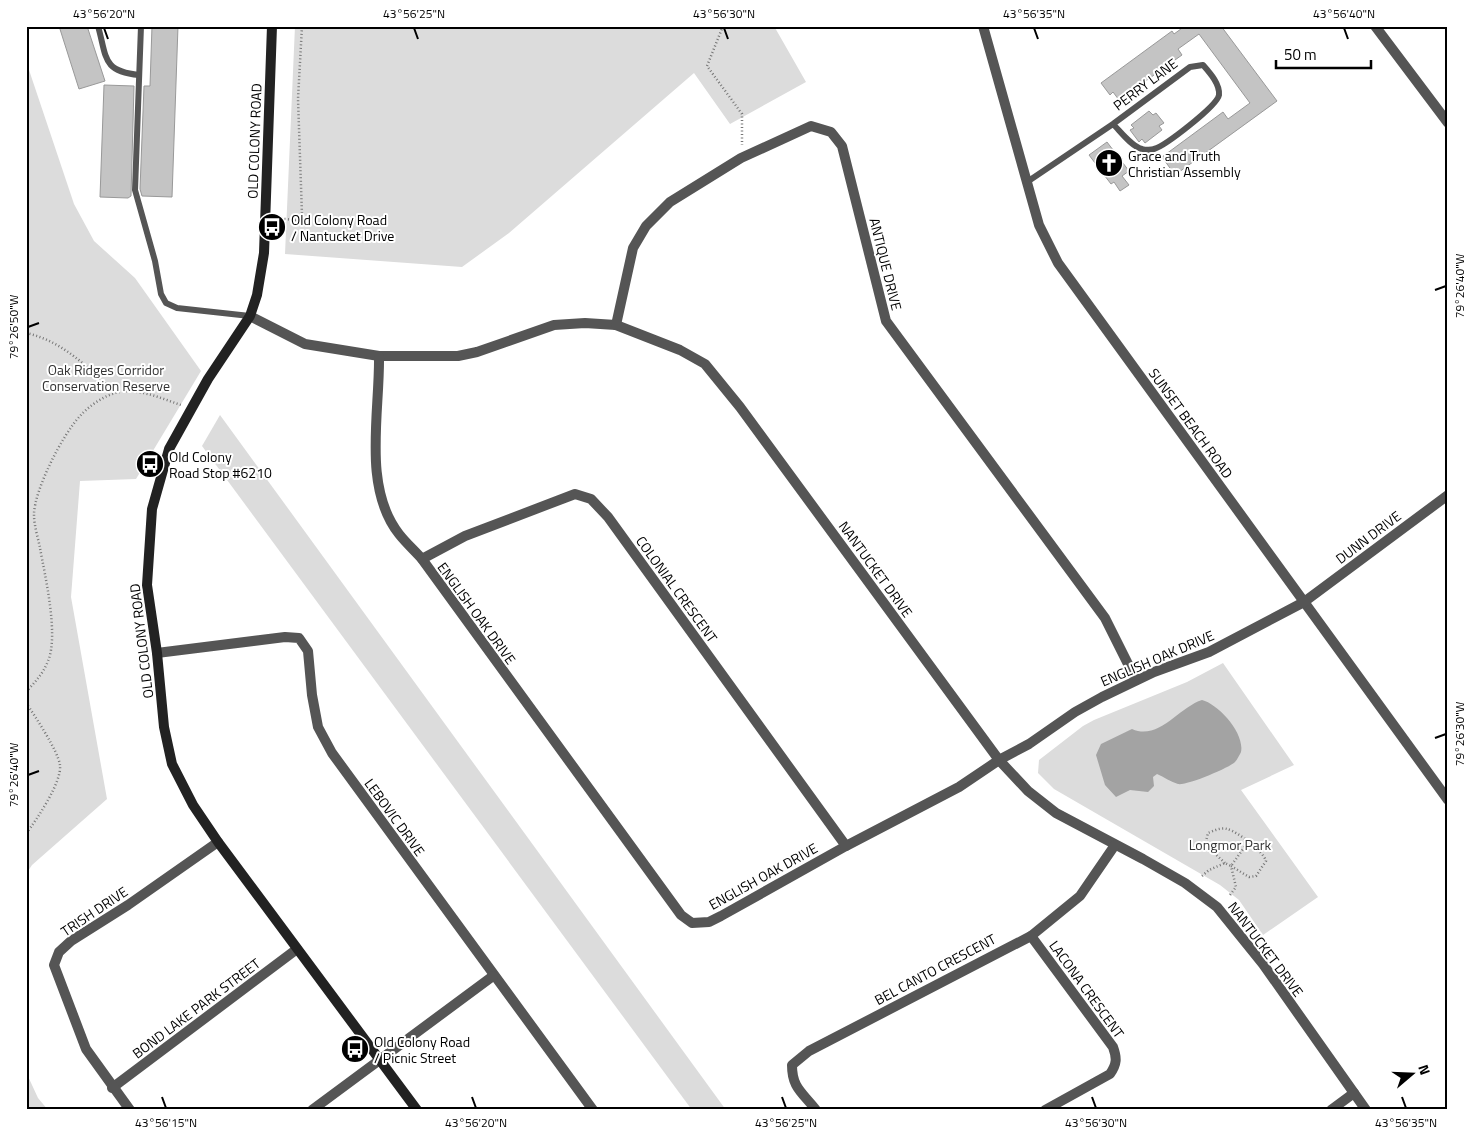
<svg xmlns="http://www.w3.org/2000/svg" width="1474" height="1136" font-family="'Titillium Web',sans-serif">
	<rect width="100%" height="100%" fill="#fff"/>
	<!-- green -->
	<g fill="#dcdcdc">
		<path d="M295 26H774L806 82 730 124 694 73 509 233 462 267 285 254Z"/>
		<path d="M26 61 74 204 94 241 135 278 201 371 136 479 80 481 71 597 107 799 32 865 26 874Z"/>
		<path d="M220 415 726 1110H692L202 446Z"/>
		<path d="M1223 663 1294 765 1241 790 1318 897 1263 935 1239 900 1220 885 1054 789 1038 773 1039 760 1083 726 1094 720 1187 682Z"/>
		<path d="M26 1072 38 1098 48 1110H26Z"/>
	</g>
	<!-- water -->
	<path fill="#a3a3a3" d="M1202 700C1218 704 1245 733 1241 752 1240 754 1237 760 1235 762 1229 768 1186 786 1178 784 1171 782 1164 777 1157 774L1153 777 1154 786 1148 792 1130 790 1116 797 1105 785 1096 755 1101 744 1132 729C1159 741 1179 707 1202 700Z"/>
	<!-- building -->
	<g fill="#c4c4c4" stroke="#999">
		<path d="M59 26H87L105 81 79 89Z"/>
		<path d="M152 26H178L172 197 142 196 140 189 144 86H150Z"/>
		<path d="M1185 26H1221L1277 101 1175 175 1162 157 1223 112 1228 119 1250 103 1199 34 1178 49 1182 55 1119 100 1113 92 1110 95 1101 83 1172 31 1174 34Z"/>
		<path d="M104 85 134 86 131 196 128 198 100 197Z"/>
		<path d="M1149 111 1153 115 1156 113 1164 123 1159 126 1162 130 1145 143 1142 139 1139 142 1130 130 1134 128 1131 125Z"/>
		<path d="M1107 142 1129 171 1122 176 1129 185 1120 191 1114 182 1111 184 1089 155Z"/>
	</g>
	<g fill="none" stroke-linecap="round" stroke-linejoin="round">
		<!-- path -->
		<g stroke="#777" stroke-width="2.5" stroke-dasharray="1 2.5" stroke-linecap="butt">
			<path d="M723 26 707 66 742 114V145"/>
			<path d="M274 218 295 220 302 215 298 99 302 26"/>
			<path d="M26 333C63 341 88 368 115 392"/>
			<path d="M26 692C35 682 43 674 48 661 59 635 45 576 40 548 38 538 34 525 34 515 34 490 63 434 80 416 89 406 102 397 115 393 137 387 160 398 181 405"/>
			<path d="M26 703C35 716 58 751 60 765 62 782 37 819 26 834"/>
			<path d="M1225 863 1212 851 1206 841 1208 833C1213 831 1221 827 1227 829 1237 831 1264 852 1266 861L1256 876 1249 877 1231 866 1236 887 1230 895"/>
			<path d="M1202 876 1209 870 1225 863 1231 866 1248 842"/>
		</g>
		<!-- lane -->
		<g stroke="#555" stroke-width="6">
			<path d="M98 26C107 58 102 71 139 75"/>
			<path d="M141 26 135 190 155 261 161 294 166 303 177 308 250 316"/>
			<path d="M1027 182 1113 124 1190 67 1203 65C1210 73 1220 84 1219 95 1217 106 1165 146 1154 149 1152 150 1145 150 1142 149 1131 146 1121 132 1113 124"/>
		</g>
		<!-- street -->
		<g stroke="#555" stroke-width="10">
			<path d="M983 26 1039 225 1058 263 1448 800"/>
			<path d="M1375 26 1448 123"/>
			<path d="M250 316 305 344 379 356H458L477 352 554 325 585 323 616 325 680 350 705 364 740 407 999 760 1028 791 1056 813 1143 859 1185 883 1217 907 1263 964 1366 1110"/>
			<path d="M616 325 633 248 646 226 670 202 741 158 811 126 831 132 842 146 886 321 1105 618 1136 680"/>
			<path d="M379 356C380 412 362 487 399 534 406 543 415 551 422 559L681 915 692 923 709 922 721 916 846 846 959 787 999 760 1029 744 1075 712 1102 697 1154 672 1209 652 1304 602 1448 495"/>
			<path d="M422 559 465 536 575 494 591 499 608 517 846 846"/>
			<path d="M157 653 285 637 299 638 308 651 312 695 318 727 332 753 593 1110"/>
			<path d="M1031 936 1113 1047C1117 1058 1117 1064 1110 1074L1045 1110"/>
			<path d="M112 1088 297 949"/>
			<path d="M130 1110 86 1049 54 965 59 952 71 941 128 905 218 842"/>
			<path d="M312 1110 493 976"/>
			<path d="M816 1110C802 1092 792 1088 792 1065L809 1051 1031 936 1080 896 1115 845"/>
			<path d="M1331 1110 1354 1093"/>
		</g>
		<!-- secondary -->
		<path stroke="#222" stroke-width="10" d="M272 26 264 253 257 295 250 316 208 379 169 449 152 509 147 585 157 653 164 727 172 764 193 805 218 842 417 1110"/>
	</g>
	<!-- ticks -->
	<path fill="none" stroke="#000" stroke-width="2" d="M104 28 108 39M414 28 418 39M724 28 728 39M1034 28 1038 39M1344 28 1348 39M1435 290 1446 286M28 327 39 323M1435 738 1446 734M28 775 39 771M162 1097 166 1108M472 1097 476 1108M782 1097 786 1108M1092 1097 1096 1108M1402 1097 1406 1108"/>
	<!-- icons -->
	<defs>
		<symbol id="church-disc" viewBox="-11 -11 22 22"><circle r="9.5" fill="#000" stroke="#fff"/><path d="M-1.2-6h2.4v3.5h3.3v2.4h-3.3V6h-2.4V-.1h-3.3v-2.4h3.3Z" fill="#fff"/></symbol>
		<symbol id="bus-disc" viewBox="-11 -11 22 22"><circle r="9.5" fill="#000" stroke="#fff"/><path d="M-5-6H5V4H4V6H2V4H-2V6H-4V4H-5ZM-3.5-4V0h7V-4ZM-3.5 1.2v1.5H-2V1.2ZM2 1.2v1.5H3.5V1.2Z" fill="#fff"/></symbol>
	</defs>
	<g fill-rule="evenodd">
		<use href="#church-disc" x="1093" y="147" width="32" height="32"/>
		<use href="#bus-disc" x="256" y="211" width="32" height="32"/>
		<use href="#bus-disc" x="134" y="448" width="32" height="32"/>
		<use href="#bus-disc" x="339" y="1033" width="32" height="32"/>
	</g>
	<g text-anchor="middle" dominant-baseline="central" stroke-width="4" stroke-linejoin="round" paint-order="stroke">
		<!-- street labels -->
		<g font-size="14" fill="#000" stroke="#fff">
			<text transform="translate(1145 84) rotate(-37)">PERRY LANE</text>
			<text transform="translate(254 141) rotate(-88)">OLD COLONY ROAD</text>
			<text transform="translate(886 264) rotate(76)">ANTIQUE DRIVE</text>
			<text transform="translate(1191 423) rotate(54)">SUNSET BEACH ROAD</text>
			<text transform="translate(1368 537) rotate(-37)">DUNN DRIVE</text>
			<text transform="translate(876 569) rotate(54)">NANTUCKET DRIVE</text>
			<text transform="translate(677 589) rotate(54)">COLONIAL CRESCENT</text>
			<text transform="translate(477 613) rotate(54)">ENGLISH OAK DRIVE</text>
			<text transform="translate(141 641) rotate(-97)">OLD COLONY ROAD</text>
			<text transform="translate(1157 658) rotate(-23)">ENGLISH OAK DRIVE</text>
			<text transform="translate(395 817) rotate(54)">LEBOVIC DRIVE</text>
			<text transform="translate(763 876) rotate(-29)">ENGLISH OAK DRIVE</text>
			<text transform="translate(94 911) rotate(-34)">TRISH DRIVE</text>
			<text transform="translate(1266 949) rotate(53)">NANTUCKET DRIVE</text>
			<text transform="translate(935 969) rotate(-28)">BEL CANTO CRESCENT</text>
			<text transform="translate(1087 989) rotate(54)">LACONA CRESCENT</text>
			<text transform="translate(196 1008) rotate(-37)">BOND LAKE PARK STREET</text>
		</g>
		<!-- poi labels -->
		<g font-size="14" fill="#000" stroke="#fff" text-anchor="start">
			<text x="1128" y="155">Grace and Truth<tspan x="1128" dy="16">Christian Assembly</tspan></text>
			<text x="291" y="219">Old Colony Road<tspan x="291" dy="16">/ Nantucket Drive</tspan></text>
			<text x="169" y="456">Old Colony<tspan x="169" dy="16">Road Stop #6210</tspan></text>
			<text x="374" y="1041">Old Colony Road<tspan x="374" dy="16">/ Picnic Street</tspan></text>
		</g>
		<!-- park labels -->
		<g font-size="14" fill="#333" stroke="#fff">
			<text x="106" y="369">Oak Ridges Corridor<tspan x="106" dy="16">Conservation Reserve</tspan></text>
			<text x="1230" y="844">Longmor Park</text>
		</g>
	</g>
	<!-- border -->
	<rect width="1474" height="1136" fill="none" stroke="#ffffff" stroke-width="55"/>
	<!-- north arrow -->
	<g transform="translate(1412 1074) rotate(71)" stroke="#ffffff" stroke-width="4" paint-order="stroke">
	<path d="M0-4L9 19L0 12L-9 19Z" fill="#000000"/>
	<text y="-8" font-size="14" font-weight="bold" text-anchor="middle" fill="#000000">N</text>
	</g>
	<!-- scale -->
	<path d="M1276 60v8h95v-8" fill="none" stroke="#000000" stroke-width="2.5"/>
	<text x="1284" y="60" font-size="15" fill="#000000" stroke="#ffffff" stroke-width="4" paint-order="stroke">50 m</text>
	<rect x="28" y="28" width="1418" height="1080" fill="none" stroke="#000" stroke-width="2"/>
	<g font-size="12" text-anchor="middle" fill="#000">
		<text x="104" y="18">43°56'20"N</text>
		<text x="414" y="18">43°56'25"N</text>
		<text x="724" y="18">43°56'30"N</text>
		<text x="1034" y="18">43°56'35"N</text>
		<text x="1344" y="18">43°56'40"N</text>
		<text transform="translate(1460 286) rotate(-90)" y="4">79°26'40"W</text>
		<text transform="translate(14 327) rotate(-90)" y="4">79°26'50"W</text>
		<text transform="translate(1460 734) rotate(-90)" y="4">79°26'30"W</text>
		<text transform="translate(14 775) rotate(-90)" y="4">79°26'40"W</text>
		<text x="166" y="1127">43°56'15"N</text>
		<text x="476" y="1127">43°56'20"N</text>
		<text x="786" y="1127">43°56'25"N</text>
		<text x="1096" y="1127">43°56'30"N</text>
		<text x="1406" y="1127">43°56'35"N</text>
	</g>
</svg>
